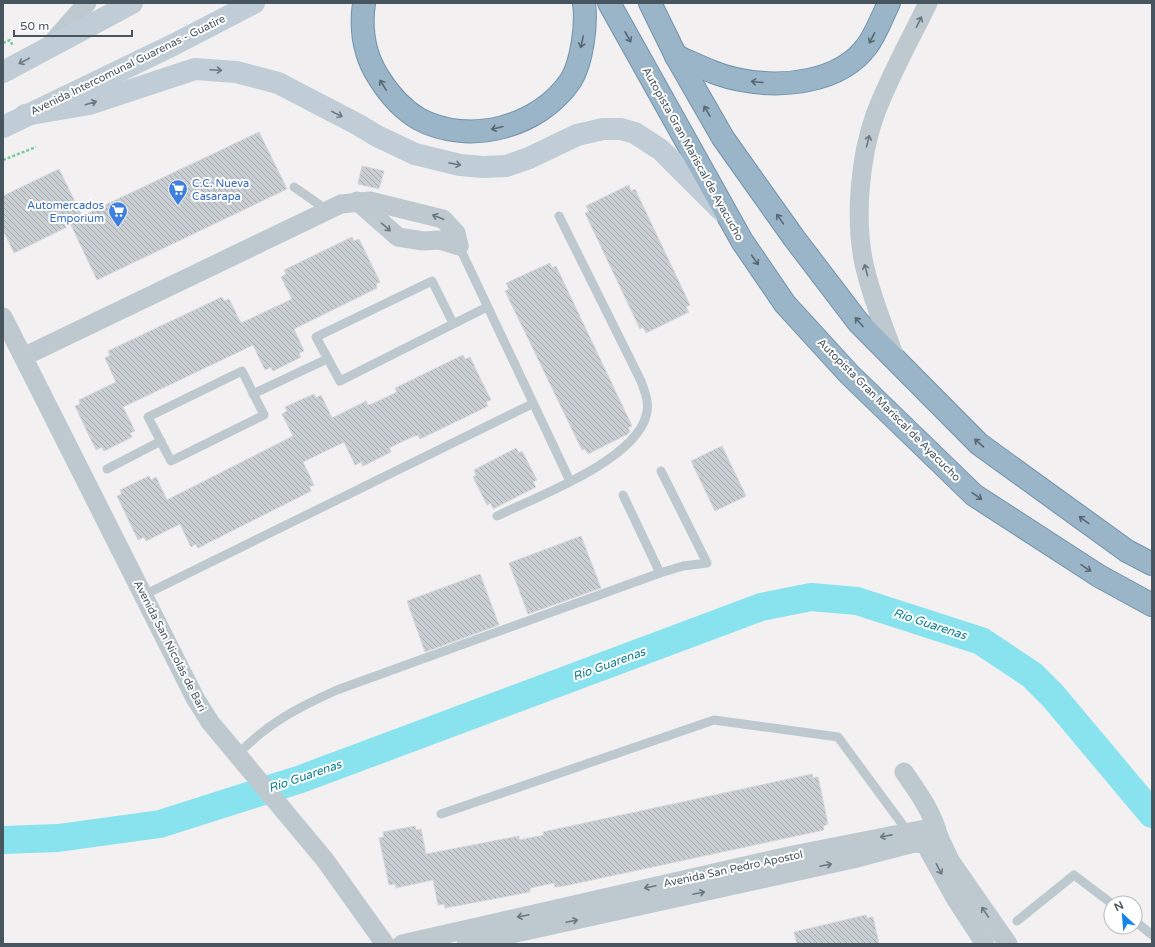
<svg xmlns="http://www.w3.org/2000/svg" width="1155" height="947" font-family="'Varela Round',sans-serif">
	<defs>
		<pattern id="building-back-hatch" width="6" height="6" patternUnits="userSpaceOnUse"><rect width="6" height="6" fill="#c9ced2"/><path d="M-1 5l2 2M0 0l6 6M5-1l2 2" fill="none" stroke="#a5aaae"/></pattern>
	</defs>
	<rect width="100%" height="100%" fill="#f2f0f0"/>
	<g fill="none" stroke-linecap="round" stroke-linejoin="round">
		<!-- river -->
		<path stroke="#89e3ef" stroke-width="28" d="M3 840 58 838 160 824 301 779 761 607 811 597 857 601 981 641 1032 675 1053 696 1152 814"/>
	</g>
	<!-- building -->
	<g fill="url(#building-back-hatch)" stroke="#d4d7db">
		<path d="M259 132 287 189 97 280 71 225 14 253 3 230V196L59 169 82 216Z"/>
		<path d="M362 166 384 171 379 189 358 184Z"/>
		<path d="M629 185 631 191 635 189 690 305 686 307 689 312 646 333 643 327 640 329 585 213 589 211 586 206Z"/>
		<path d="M352 237 354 241 359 239 380 282 376 284 377 288 294 329 304 351 299 353 301 357 273 371 271 367 265 370 253 345 123 407 135 431 130 433 132 437 104 451 102 447 96 450 75 406 80 404 79 400 116 382 105 358 110 355 108 351 222 297 224 301 229 299 241 323 292 299 281 277 286 274 284 270Z"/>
		<path d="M550 263 552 268 556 266 632 426 628 428 630 432 628 434 588 454 585 449 582 450 505 291 509 289 506 283Z"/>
		<path d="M463 355 465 359 470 357 483 384 491 400 486 402 488 406 420 439 418 435 412 437 389 448 391 452 363 466 361 462 355 465 344 442 303 462 314 485 309 487 311 491 198 548 196 544 191 547 180 524 146 541 144 537 138 540 117 496 122 494 120 490 149 476 151 480 156 477 167 500 293 436 282 414 287 411 285 407 314 394 316 398 321 395 332 418 366 401 368 405 374 403 397 392 395 388Z"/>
		<path d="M722 446 746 496 715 511 691 461Z"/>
		<path d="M516 448 519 453 522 451 537 480 533 482 536 487 493 509 491 503 487 505 473 477 476 475 474 470Z"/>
		<path d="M581 536 601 588 528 614 509 563Z"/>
		<path d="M480 574 499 625 425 652 407 601Z"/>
		<path d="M812 774 813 778 818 777 828 824 823 826 824 830 564 886 555 887 554 883 530 888V892L445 908 444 904 438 905 433 880 396 888 395 884 389 885 379 838 384 837 383 832 415 826 416 830 421 829 426 854 519 836V840L544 835 543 832Z"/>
		<path d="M866 915 867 918 873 917 879 944H797L794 932Z"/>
	</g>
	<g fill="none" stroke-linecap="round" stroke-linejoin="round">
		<defs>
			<g id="trunk">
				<path d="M364 3C360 31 364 55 379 78 389 94 402 109 419 119 469 146 540 127 571 80 582 62 587 24 584 3"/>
				<path d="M609 3 742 241 785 304 849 374 974 495 1099 576 1152 605"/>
				<path d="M650 3 676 56 723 138 794 238 858 322 979 444 1127 551 1152 564"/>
				<path d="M676 56C697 65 718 76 741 80 782 88 840 83 867 46 876 34 882 17 889 3"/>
			</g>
		</defs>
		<!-- trunk casing -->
		<use href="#trunk" stroke="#7192ac" stroke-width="24"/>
		<!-- path -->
		<g stroke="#74d09a" stroke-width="2.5" stroke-dasharray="3 2" stroke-linecap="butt">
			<path d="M3 43 10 40 13 46"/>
			<path d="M3 160 36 147"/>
		</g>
		<!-- service -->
		<g stroke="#bdc9cf" stroke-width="9">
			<path d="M294 187 327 210"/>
			<path d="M459 246 570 481"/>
			<path d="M453 323 432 281 316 337 340 381 487 307"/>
			<path d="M242 371 264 415 171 461 148 417Z"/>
			<path d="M253 394 327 359"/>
			<path d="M107 469 161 441"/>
			<path d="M623 495 660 573"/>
			<path d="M497 516C536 497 634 461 646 416 650 404 645 392 641 381L559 216"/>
			<path d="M144 595 532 404"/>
			<path d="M237 755C268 723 297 708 337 690L660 573 683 566 707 563 661 471"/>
			<path d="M441 814 714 720 838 737 908 832"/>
			<path d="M1017 921 1074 875 1111 903"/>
			<path d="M1135 921 1152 935"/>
		</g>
		<!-- minor -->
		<g stroke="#bdc9cf" stroke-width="19">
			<path d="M51 44 87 3"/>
			<path d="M357 201 398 237 423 241 439 240 459 246"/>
			<path d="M3 317 195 698 210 722 325 860 385 944"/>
			<path d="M23 357 341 204 370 201 443 219 456 233 459 246"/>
			<path d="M896 360C884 327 870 293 863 259 855 216 860 157 875 115 889 77 910 40 928 3"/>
			<path d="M904 772C918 792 933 813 939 837"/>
			<path d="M402 944 793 855 925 829 939 837 951 862 1008 944"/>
			<path d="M466 944 853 859 914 843 925 844 955 898 985 944"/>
		</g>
		<!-- secondary -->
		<g stroke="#c0cdd7" stroke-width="22">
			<path d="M3 72 132 3"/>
			<path d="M25 115 89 104 195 69 236 72 278 83 357 124 377 136 415 154 460 165 483 167 506 166 529 158 577 135 603 129H621L635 133 661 150 721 210"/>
			<path d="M3 127 173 45 254 3"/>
		</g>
		<!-- trunk -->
		<use href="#trunk" stroke="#9ab4c8" stroke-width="22"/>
	</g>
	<!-- one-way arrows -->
	<defs><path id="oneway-shaft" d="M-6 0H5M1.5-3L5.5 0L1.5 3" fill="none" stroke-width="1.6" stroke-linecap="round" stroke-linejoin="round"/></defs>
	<g stroke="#6a7880">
		<use href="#oneway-shaft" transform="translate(919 22) rotate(-64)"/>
		<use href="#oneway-shaft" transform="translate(868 141) rotate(-76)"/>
		<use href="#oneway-shaft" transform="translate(438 217) rotate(-159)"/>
		<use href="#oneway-shaft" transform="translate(386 227) rotate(41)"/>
		<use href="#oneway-shaft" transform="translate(866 270) rotate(-105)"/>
		<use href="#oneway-shaft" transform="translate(886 836) rotate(169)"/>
		<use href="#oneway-shaft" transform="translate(826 865) rotate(-12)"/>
		<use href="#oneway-shaft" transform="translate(939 869) rotate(62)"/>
		<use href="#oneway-shaft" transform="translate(650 887) rotate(168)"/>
		<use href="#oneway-shaft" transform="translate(699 893) rotate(-12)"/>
		<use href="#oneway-shaft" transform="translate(985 912) rotate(-124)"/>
		<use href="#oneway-shaft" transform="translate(523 916) rotate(168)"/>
		<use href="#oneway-shaft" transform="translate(572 921) rotate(-12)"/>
	</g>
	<g stroke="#586873">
		<use href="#oneway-shaft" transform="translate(628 37) rotate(61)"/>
		<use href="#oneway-shaft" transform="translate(872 38) rotate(117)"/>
		<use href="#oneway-shaft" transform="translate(582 42) rotate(102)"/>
		<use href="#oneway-shaft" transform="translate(757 82) rotate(-175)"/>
		<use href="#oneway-shaft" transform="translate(383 85) rotate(-122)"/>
		<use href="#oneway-shaft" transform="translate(707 111) rotate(-121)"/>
		<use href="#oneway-shaft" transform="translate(497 128) rotate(166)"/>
		<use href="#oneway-shaft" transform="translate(780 219) rotate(-125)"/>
		<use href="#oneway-shaft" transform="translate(755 260) rotate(55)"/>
		<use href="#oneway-shaft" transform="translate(859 322) rotate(-131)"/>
		<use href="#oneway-shaft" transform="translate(979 443) rotate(-139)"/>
		<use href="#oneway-shaft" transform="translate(977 496) rotate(35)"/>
		<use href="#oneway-shaft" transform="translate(1084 520) rotate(-144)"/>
		<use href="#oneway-shaft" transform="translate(1086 568) rotate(34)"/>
	</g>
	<g stroke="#6b7982">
		<use href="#oneway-shaft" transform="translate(24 61) rotate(152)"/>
		<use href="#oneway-shaft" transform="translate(216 70) rotate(3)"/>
		<use href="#oneway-shaft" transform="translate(91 103) rotate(-16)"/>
		<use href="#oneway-shaft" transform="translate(337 114) rotate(26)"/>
		<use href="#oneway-shaft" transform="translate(455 164) rotate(11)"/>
	</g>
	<!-- icons -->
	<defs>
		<symbol id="supermarket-pin" viewBox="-11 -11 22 30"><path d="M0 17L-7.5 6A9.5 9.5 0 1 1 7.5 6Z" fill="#3f7fe0" stroke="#fff"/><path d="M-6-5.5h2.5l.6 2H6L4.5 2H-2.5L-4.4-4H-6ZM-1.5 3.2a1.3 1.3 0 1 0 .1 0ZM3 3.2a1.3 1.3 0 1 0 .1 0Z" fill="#fff"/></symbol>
	</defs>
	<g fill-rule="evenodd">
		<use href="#supermarket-pin" x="167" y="178" width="22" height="30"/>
		<use href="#supermarket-pin" x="107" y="200" width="22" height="30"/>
	</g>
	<g text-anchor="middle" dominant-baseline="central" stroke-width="4" stroke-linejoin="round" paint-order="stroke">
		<!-- street labels -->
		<g font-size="11" fill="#47555e" stroke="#fff">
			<text transform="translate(128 65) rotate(-26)">Avenida Intercomunal Guarenas - Guatire</text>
			<text transform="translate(693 154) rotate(61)">Autopista Gran Mariscal de Ayacucho</text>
			<text transform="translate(889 410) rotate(45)">Autopista Gran Mariscal de Ayacucho</text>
			<text transform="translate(170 646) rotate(63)">Avenida San Nicolás de Bari</text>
			<text transform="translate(733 869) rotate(-12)">Avenida San Pedro Apostol</text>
		</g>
		<!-- shop labels -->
		<g font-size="11" fill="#366cbe" stroke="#fff" text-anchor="start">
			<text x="192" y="183">C.C. Nueva<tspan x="192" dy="13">Casarapa</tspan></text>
			<text x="104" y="205" text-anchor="end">Automercados<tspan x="104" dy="13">Emporium</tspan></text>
		</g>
		<!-- water labels -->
		<g font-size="12" font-style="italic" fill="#0a8090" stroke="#fff">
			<text transform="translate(930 624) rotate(18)">Río Guarenas</text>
			<text transform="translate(609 664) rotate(-20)">Río Guarenas</text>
			<text transform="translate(305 776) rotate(-19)">Río Guarenas</text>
		</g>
	</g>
	<!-- border -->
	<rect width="1155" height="947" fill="none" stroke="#47555e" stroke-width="8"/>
	<!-- north arrow -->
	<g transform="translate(1123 915) rotate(334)"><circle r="19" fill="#ffffff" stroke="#b5bbbf"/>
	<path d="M0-3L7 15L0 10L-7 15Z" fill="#1384e9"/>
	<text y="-6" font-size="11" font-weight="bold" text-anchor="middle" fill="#47555e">N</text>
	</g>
	<!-- scale -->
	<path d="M14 30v6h118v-6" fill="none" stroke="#47555e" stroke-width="2"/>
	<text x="20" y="30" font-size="12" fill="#47555e" stroke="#ffffff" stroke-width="3" paint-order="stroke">50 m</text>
</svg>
